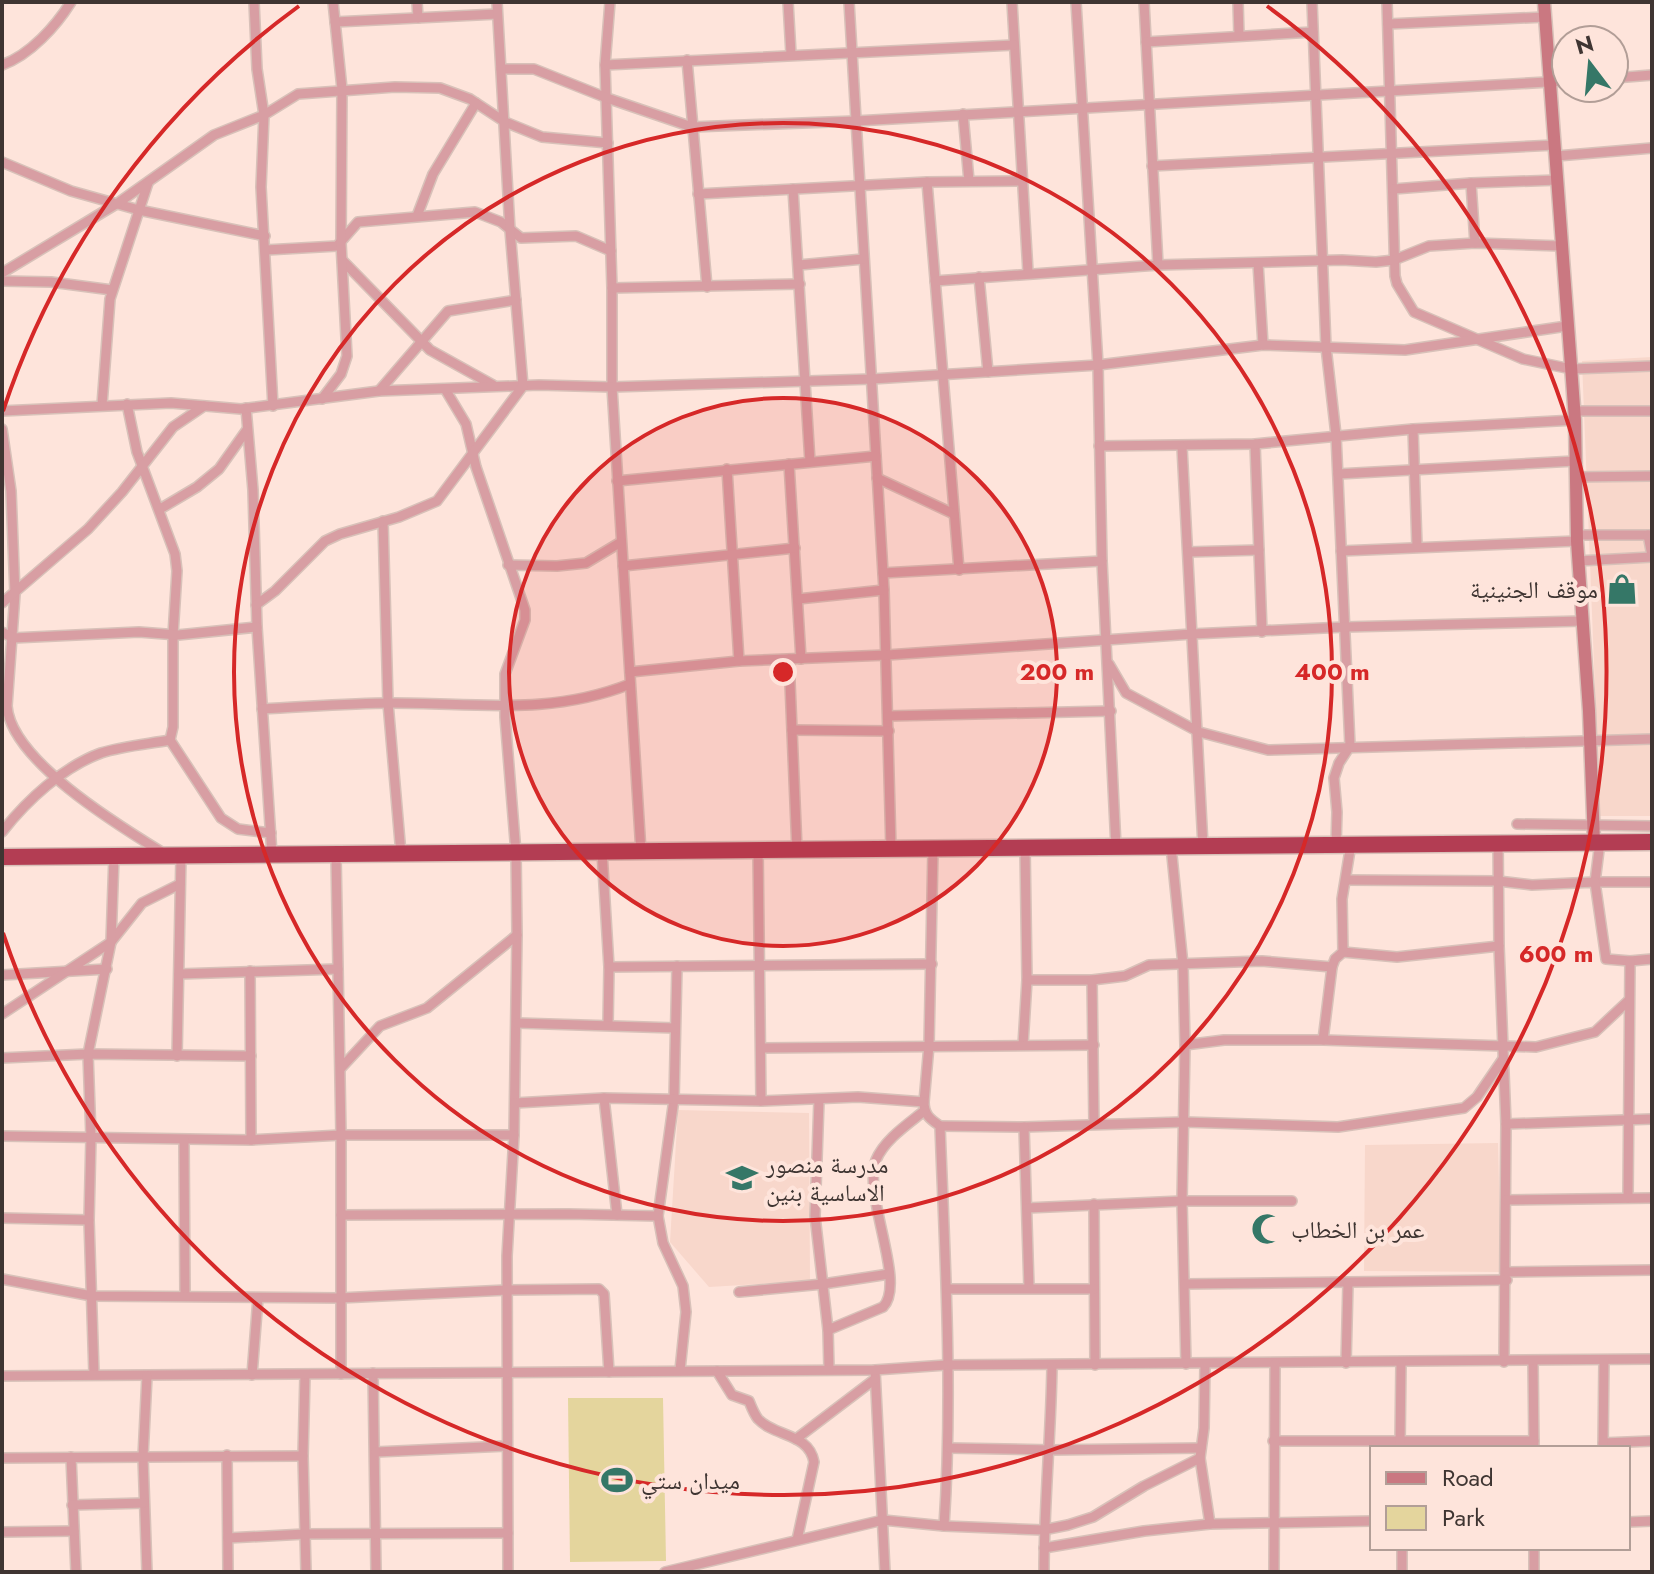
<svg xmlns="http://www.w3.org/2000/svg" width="1654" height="1574" font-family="Jost,'Noto Naskh Arabic',sans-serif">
	<rect width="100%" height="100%" fill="#fee4db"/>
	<!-- built -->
	<g fill="#f8d7cb">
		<path d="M1652 357V816H1600L1582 361Z"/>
		<path d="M678 1110 809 1113 810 1281 709 1287 670 1242Z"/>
		<path d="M1498 1143 1501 1272 1364 1271 1365 1145Z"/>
	</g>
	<!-- green -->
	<path fill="#e4d59d" d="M568 1398H663L666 1561 570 1562Z"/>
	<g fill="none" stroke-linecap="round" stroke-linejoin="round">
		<defs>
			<g id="street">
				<path d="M417 2 418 18"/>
				<path d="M610 2 605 65 612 288V387L641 852"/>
				<path d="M788 2 791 54"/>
				<path d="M849 2 884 590 891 849"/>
				<path d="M1012 2 1028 272"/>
				<path d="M1076 2 1098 365 1102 561 1116 847"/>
				<path d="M1144 2 1158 265"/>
				<path d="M1238 2 1239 36"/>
				<path d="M1312 2 1326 347 1336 435 1350 746 1339 763 1334 778 1337 812 1336 845"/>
				<path d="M1387 2 1395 276 1397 284 1414 312 1523 359 1571 369 1652 366"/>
				<path d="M335 22 497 14"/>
				<path d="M1388 24 1545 17"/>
				<path d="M1146 42 1313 32"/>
				<path d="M687 60 707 287"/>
				<path d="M2 65C30 55 56 26 71 2"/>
				<path d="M605 65 1014 45"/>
				<path d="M501 69H534L607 98 692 127 856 121 1566 81"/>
				<path d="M1614 78 1652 75"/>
				<path d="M963 114 969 181"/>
				<path d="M1557 156 1652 148"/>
				<path d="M2 162 71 191 139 210 265 236"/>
				<path d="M1152 166 1555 145"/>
				<path d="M927 182 959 570"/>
				<path d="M1471 183 1475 243"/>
				<path d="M793 189 810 462"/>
				<path d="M1394 189 1471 183 1558 180"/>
				<path d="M698 194 927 182 1022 181"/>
				<path d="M417 216 433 174 476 103"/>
				<path d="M266 250 337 246 358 222 475 212 501 222 521 238 576 236 611 251"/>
				<path d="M343 261 430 350 493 385"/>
				<path d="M1258 263 1263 345"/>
				<path d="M799 265 863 259"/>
				<path d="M2 273 118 203 214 135 264 115 257 69 254 2"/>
				<path d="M979 277 988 372"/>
				<path d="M2 281 51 282 112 290"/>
				<path d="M935 281 1158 265 1342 260 1376 262 1394 260 1429 246 1475 243 1561 246"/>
				<path d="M612 288 800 284"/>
				<path d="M445 389 466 424 476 467 525 610V620L505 674V717L516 853 517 935 514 1135 507 1256 508 1572"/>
				<path d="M379 391 448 311 516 300"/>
				<path d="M322 399 341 374 347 356 341 243 342 89 333 2"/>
				<path d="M127 404 137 452 175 554 177 571 173 635V727L170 740 221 818 238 829 271 833"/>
				<path d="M102 405 110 299 148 183"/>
				<path d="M273 406 261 187 264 115 298 94 395 87 440 88 470 99 505 122 542 137 608 143"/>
				<path d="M246 408 253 490 257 627 272 855"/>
				<path d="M2 411 171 403 241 409 379 391 539 385 612 387 872 379 1098 365 1263 345 1405 350 1567 326"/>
				<path d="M1574 411H1652"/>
				<path d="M2 429 11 491 15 594 7 706C11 761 121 827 165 854"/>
				<path d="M1413 429 1417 546"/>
				<path d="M1255 444 1262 632"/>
				<path d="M1099 446 1255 444 1413 429 1575 420"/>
				<path d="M1182 447 1203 846"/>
				<path d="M789 464 801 659"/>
				<path d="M727 469 739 661"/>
				<path d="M1338 474 1575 461"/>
				<path d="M1575 477 1652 476"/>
				<path d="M877 478 954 514"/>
				<path d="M617 481 876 456"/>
				<path d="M160 509 197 487 219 469 246 431"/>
				<path d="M383 521 388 703 401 854"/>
				<path d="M1577 535H1652"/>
				<path d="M1648 535 1652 556"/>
				<path d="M1341 551 1577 541"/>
				<path d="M1188 552 1259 550"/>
				<path d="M1578 561 1652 557"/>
				<path d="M508 565 557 566 586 563 621 542"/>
				<path d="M623 566 795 548"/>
				<path d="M883 573 1102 561"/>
				<path d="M798 599 884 590"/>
				<path d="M2 603 88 529 122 492 173 427 204 406"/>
				<path d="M256 605 275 591 325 541 340 534 399 517 437 501 523 386 510 230 497 2"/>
				<path d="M2 632 13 638 139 632 178 635 257 627"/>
				<path d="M789 659 797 850"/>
				<path d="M1109 664 1126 693 1199 732 1268 750 1652 739"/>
				<path d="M630 672 739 661 887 655 1192 634 1345 627 1583 621"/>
				<path d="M262 709C305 707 349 703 392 703 477 703 549 716 630 684"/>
				<path d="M888 716 1111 711"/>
				<path d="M792 730 889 731"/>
				<path d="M1517 824 1652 826"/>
				<path d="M2 832C27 800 63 767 101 753 123 746 148 744 170 740"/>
				<path d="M1498 842 1499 946 1506 1124 1504 1362"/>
				<path d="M1600 842 1595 882H1652"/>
				<path d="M1171 846 1183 965 1185 1045 1182 1201 1186 1364"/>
				<path d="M933 849 929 1045 924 1102C924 1115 930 1119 940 1126 945 1259 953 1393 944 1526"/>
				<path d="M758 850 761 1101"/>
				<path d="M602 852 609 967 608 1025"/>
				<path d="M336 856 341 1135V1374"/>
				<path d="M1346 880 1498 881 1532 885 1595 882 1606 959 1630 961 1652 959"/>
				<path d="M1343 952 1397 957 1499 946"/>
				<path d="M677 966 674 1099 658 1216 663 1243 683 1286 686 1312 680 1370"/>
				<path d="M609 967 932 964"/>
				<path d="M250 971 251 1140"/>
				<path d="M179 974 338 969"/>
				<path d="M2 975 107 969"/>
				<path d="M1027 980H1092L1125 976 1149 965 1262 961 1332 967"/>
				<path d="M1092 980 1094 1124"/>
				<path d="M2 1014 111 942 142 903 180 884"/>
				<path d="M517 1023 675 1028"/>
				<path d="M1323 1040 1536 1047 1595 1032 1628 1001"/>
				<path d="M1023 1045 1027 980 1025 848"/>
				<path d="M1185 1045 1224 1040H1323L1332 967 1335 959 1343 952 1342 899 1351 844"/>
				<path d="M761 1048 1094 1045"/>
				<path d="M177 1056 181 856"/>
				<path d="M2 1058 88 1054 251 1056"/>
				<path d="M341 1068 380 1026 427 1008 517 935"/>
				<path d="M604 1098 617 1215"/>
				<path d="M819 1100 815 1216 828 1330 829 1369"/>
				<path d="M515 1103 604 1098 761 1101 858 1097 924 1102"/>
				<path d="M1506 1124 1652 1119"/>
				<path d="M940 1126 1024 1127 1184 1122 1338 1127 1464 1108 1477 1097 1503 1059"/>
				<path d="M1024 1127 1029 1288"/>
				<path d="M2 1136 251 1140 341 1135H514"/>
				<path d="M184 1140 185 1296"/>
				<path d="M1628 1198 1630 961"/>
				<path d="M1506 1200 1652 1198"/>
				<path d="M1094 1204 1095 1365"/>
				<path d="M1027 1208 1182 1201H1292"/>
				<path d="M341 1215 568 1214 658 1216"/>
				<path d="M2 1218 89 1220"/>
				<path d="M1507 1272 1652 1270"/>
				<path d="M2 1279 92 1296 340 1298 507 1290 599 1289 604 1294 609 1372"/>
				<path d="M1185 1284 1507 1280"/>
				<path d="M947 1289H1094"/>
				<path d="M739 1292 823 1284 889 1274"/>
				<path d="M828 1330 883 1307C907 1283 862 1194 876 1160 884 1140 908 1124 924 1111"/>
				<path d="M1533 1361 1534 1448"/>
				<path d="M1346 1363 1348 1283"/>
				<path d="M1205 1365 1204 1428 1200 1458 1210 1524"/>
				<path d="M875 1370 885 1572"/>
				<path d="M717 1371 732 1395 749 1401C751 1406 754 1414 758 1419 775 1437 809 1433 814 1462L797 1540"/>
				<path d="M373 1373 376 1572"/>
				<path d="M94 1374 89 1220 91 1137 88 1054 111 942 114 856"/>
				<path d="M252 1375 258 1298"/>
				<path d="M305 1375 303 1456 306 1572"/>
				<path d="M2 1376 875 1370 946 1365 1652 1359"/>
				<path d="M147 1376 143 1457 147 1572"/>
				<path d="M796 1439 875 1379"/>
				<path d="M1273 1441H1534"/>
				<path d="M1603 1443 1652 1441"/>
				<path d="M1400 1445 1401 1363"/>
				<path d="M949 1448 1051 1450 1201 1448"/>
				<path d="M1603 1448 1604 1360"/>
				<path d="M376 1452 506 1446"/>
				<path d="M227 1455 228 1572"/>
				<path d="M71 1457 76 1572"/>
				<path d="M2 1458 303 1456"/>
				<path d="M72 1505 144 1503"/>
				<path d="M1628 1522 1652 1521"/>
				<path d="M2 1532 74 1531"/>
				<path d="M228 1538 305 1534 508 1533"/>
				<path d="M1044 1548 1144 1531 1210 1524 1372 1521"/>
				<path d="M1402 1548V1572"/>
				<path d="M1534 1548V1572"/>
				<path d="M665 1572 883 1520 944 1526 1043 1530 1068 1525 1093 1517 1144 1486 1200 1458"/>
				<path d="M1044 1572C1044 1503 1051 1435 1052 1366"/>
				<path d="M1274 1572 1275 1364"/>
			</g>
			<path id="secondary" d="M1544 2 1575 420 1577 541 1589 711 1594 842"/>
			<path id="highway" d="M2 857 1652 842"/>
		</defs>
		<!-- street casing -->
		<use href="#street" stroke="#d8c1b9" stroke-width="12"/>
		<!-- secondary casing -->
		<use href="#secondary" stroke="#d8c1b9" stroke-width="15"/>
		<!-- highway casing -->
		<use href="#highway" stroke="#d8c1b9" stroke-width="19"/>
		<!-- street -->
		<use href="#street" stroke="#d89ea3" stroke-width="9"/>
		<!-- secondary -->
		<use href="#secondary" stroke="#ca7881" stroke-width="12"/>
		<!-- highway -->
		<use href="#highway" stroke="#b33d53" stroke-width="16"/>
	</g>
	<!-- distance rings -->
	<circle cx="783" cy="672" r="274" fill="#d62828" fill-opacity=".12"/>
	<g fill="none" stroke="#d62828" stroke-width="4">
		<circle cx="783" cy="672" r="274"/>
		<circle cx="783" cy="672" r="549"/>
		<path d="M3 411A823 823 0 0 1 299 6M1267 6A823 823 0 1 1 3 933"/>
	</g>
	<!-- icons -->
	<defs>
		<symbol id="shop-bare" viewBox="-9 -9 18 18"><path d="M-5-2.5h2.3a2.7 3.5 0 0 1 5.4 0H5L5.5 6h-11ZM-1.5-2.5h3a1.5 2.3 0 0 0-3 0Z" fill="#357767" stroke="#fee4db" stroke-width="2.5" paint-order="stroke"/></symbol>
		<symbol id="school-bare" viewBox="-9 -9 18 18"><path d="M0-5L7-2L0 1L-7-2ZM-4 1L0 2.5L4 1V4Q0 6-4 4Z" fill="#357767" stroke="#fee4db" stroke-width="2.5" paint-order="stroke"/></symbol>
		<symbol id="mosque-bare" viewBox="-9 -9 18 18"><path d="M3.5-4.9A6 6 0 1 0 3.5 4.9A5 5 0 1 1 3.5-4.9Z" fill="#357767" stroke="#fee4db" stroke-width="2.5" paint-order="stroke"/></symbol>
		<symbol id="stadium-bare" viewBox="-9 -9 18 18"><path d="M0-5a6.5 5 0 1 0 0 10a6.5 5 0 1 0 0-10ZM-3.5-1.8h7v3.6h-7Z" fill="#357767" stroke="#fee4db" stroke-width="2.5" paint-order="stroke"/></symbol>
	</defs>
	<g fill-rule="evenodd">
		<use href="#shop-bare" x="1600" y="567" width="44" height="44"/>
		<use href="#school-bare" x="720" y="1156" width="44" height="44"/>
		<use href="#mosque-bare" x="1245" y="1207" width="44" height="44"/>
		<use href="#stadium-bare" x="595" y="1458" width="44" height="44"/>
	</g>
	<g text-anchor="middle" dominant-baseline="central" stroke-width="8" stroke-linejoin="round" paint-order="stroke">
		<!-- poi labels -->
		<g font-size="24" fill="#3f3532" stroke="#fee4db" text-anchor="start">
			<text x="1598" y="589" text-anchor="end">موقف الجنينية</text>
			<text x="766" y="1164">مدرسة منصور<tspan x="766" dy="28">الاساسية بنين</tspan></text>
			<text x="1291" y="1229">عمر بن الخطاب</text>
			<text x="641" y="1480">ميدان ستي</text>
		</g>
	</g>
	<circle cx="783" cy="672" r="12" fill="#d62828" stroke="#fee4db" stroke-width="4"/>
	<g font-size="24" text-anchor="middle" font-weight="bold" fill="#d62828" stroke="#fee4db" stroke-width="8" stroke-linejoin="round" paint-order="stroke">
		<text x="1057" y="680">200 m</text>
		<text x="1332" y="680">400 m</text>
		<text x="1556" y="962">600 m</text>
	</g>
	<!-- border -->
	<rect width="1654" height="1574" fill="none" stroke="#3f3532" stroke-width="8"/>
	<!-- legend -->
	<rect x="1370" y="1446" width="260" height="104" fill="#fee4db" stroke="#b29e97" stroke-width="2"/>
	<rect x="1386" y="1472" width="40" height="12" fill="#ca7881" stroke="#b29e97" stroke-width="2"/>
	<text x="1442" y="1486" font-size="24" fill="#3f3532">Road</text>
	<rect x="1386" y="1506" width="40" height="24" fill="#e4d59d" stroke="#b29e97" stroke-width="2"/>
	<text x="1442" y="1526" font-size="24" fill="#3f3532">Park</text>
	<!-- north arrow -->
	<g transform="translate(1590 64) rotate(344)"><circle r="38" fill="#fee4db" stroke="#b29e97" stroke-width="2"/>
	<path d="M0-6L14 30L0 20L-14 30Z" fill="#357767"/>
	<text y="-12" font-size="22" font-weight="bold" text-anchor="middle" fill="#3f3532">N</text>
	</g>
</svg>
